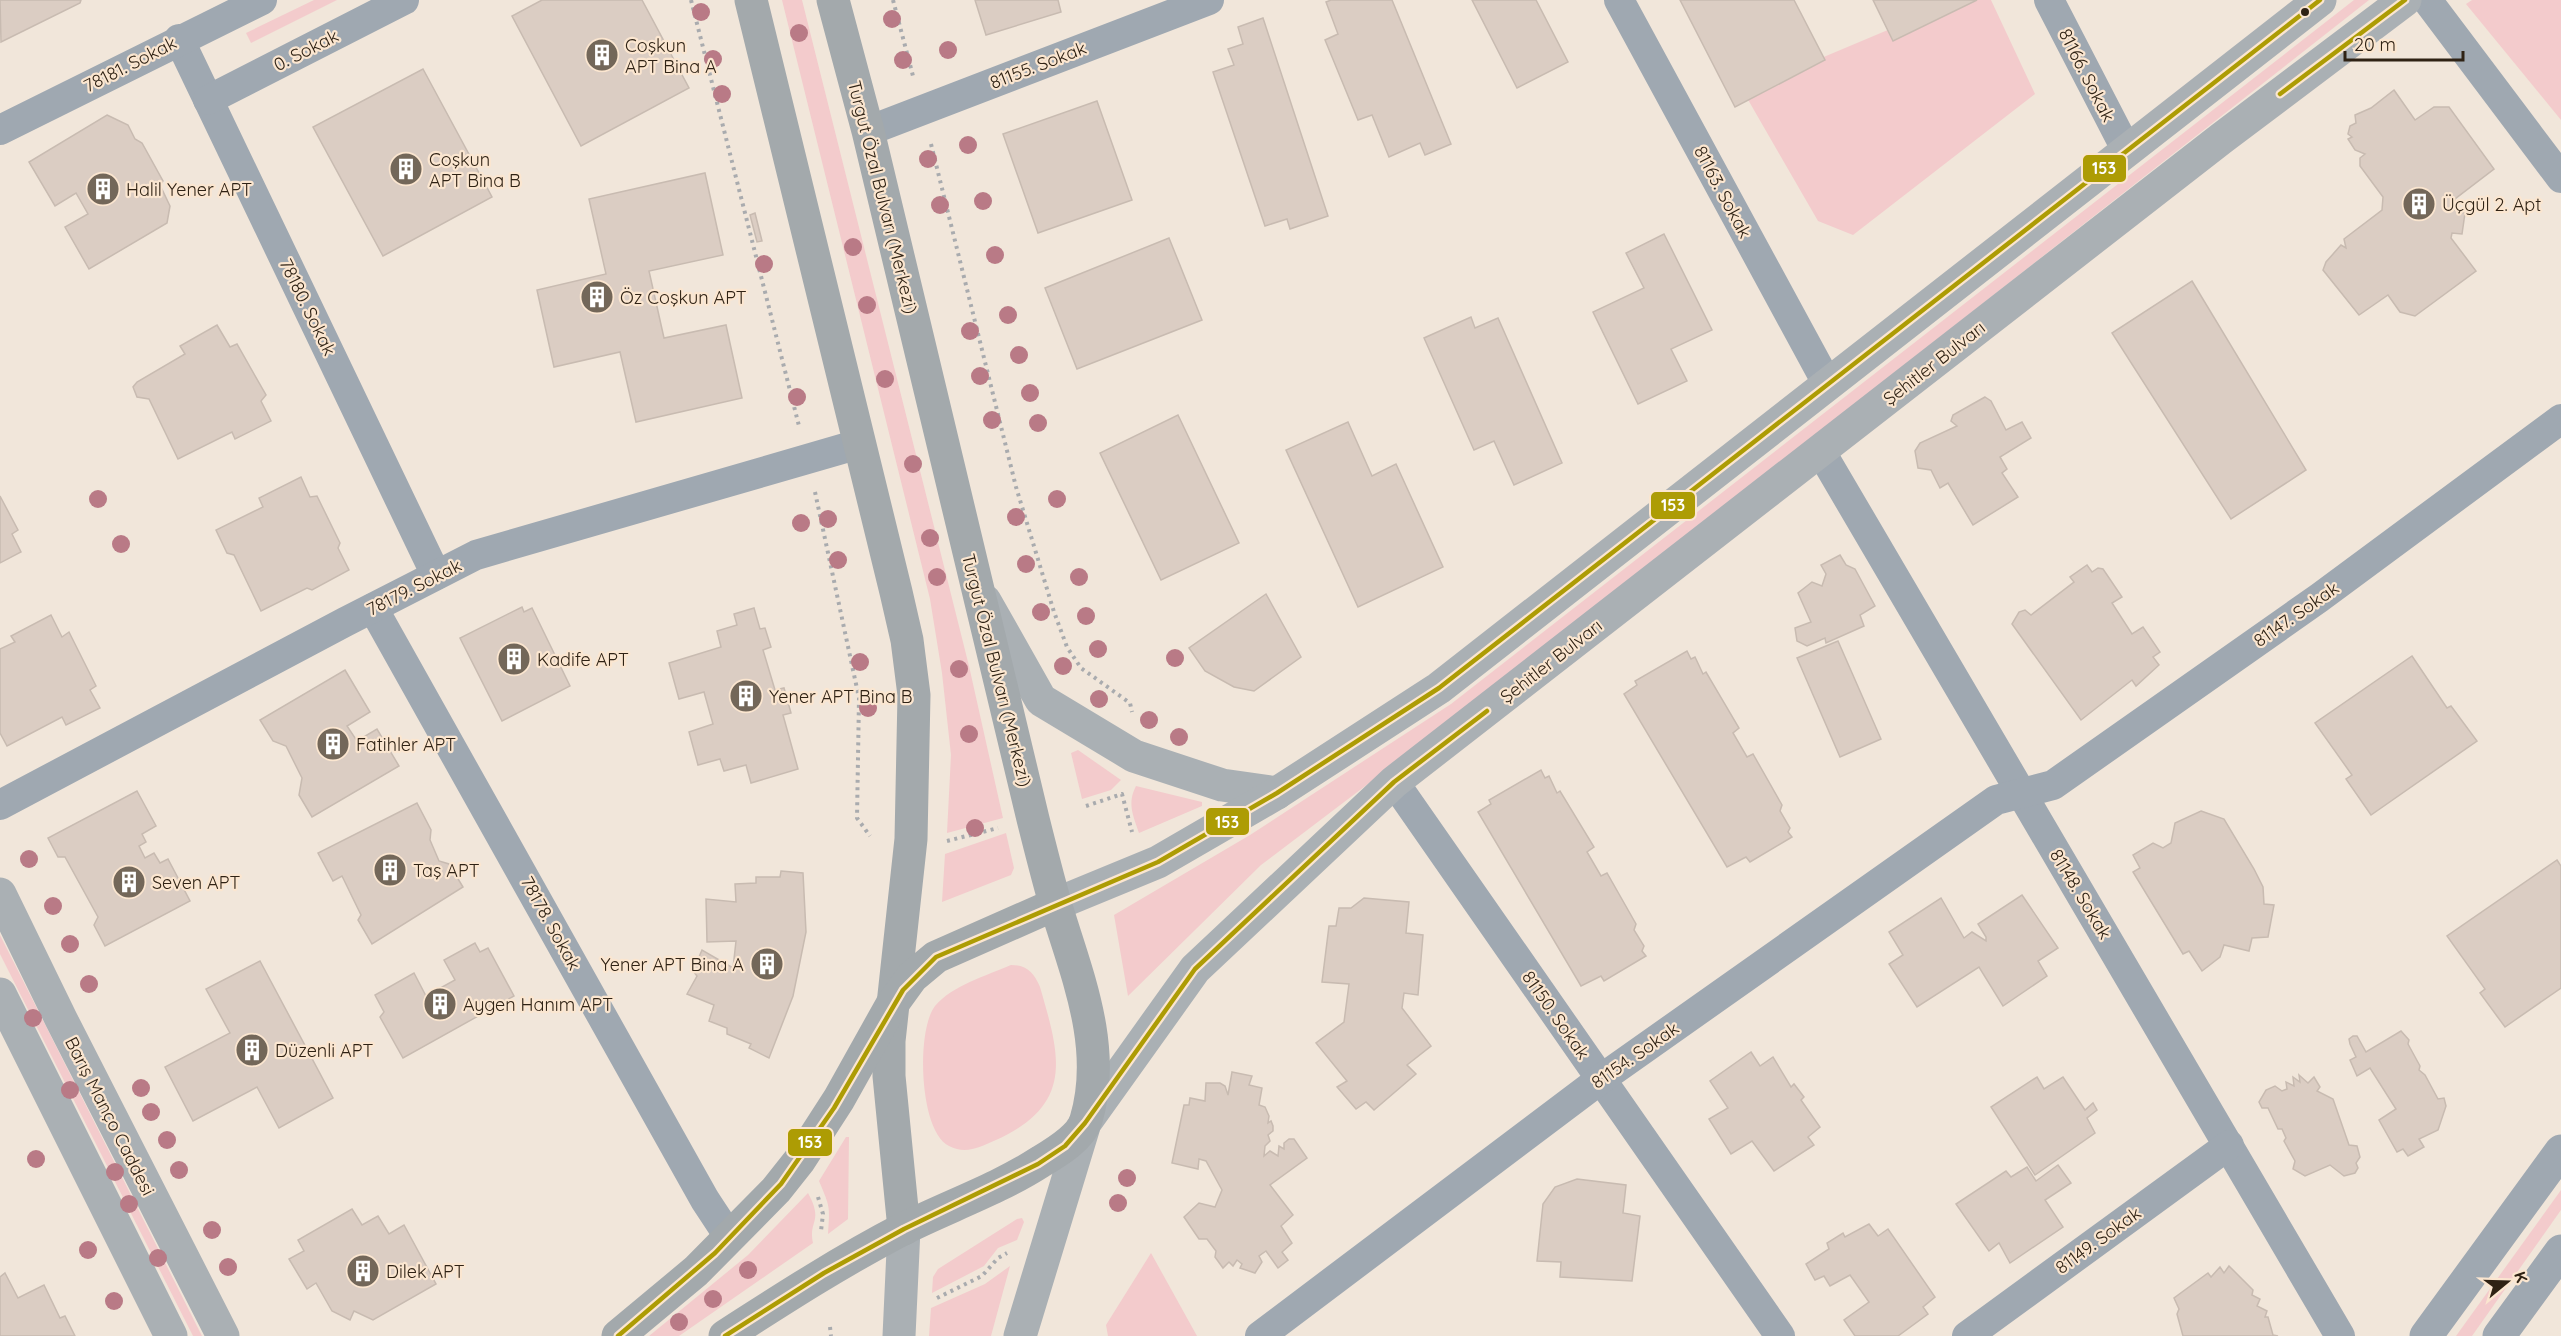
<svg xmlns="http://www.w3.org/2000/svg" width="2561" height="1336" font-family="Quicksand,sans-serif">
	<rect width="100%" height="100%" fill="#f1e6da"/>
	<!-- green -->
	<g fill="#f3cbcc">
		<path d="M314 0H337L251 43 246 33Z"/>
		<path d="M782 0H802L969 666 1003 818 947 833 951 755 942 673 930 599Z"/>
		<path d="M1959 0H1991L2035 94 1853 235 1818 221 1743 91Z"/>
		<path d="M2354 0H2369L1455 718 1261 865 1128 996 1114 915 1250 835 1451 704Z"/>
		<path d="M2472 0H2561V120L2466 4Z"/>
		<path d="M1078 750 1121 780 1111 790 1082 799 1071 753Z"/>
		<path d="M1136 786 1202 802V806L1139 833C1133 815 1127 803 1136 786Z"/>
		<path d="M1006 833 1014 868 1011 875 942 902 945 854Z"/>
		<path d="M0 935 202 1336H193L0 954Z"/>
		<path d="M1011 965C1027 965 1034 973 1040 987 1060 1056 1075 1104 996 1140 980 1147 966 1155 949 1146 919 1132 916 1030 935 1006 953 985 986 976 1011 965Z"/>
		<path d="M846 1137H849L848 1219 828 1234C830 1206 830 1207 819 1181Z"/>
		<path d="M2561 1190V1210L2472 1336H2456Z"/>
		<path d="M808 1193C824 1222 808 1221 813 1243L679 1336H649L748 1255Z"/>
		<path d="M1022 1218 1024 1222 1017 1240 998 1248 984 1266 932 1293 933 1277 938 1269 1017 1219Z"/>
		<path d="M1151 1253 1197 1336H1108L1106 1325Z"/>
		<path d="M1010 1266 991 1336H929L931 1308 985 1284Z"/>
	</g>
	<!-- building -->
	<g fill="#dbcdc3" stroke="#c8bbb1" stroke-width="1.5">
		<path d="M0 0H81L80 3 1 42Z"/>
		<path d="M542 0H642L689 88 581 146 512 16Z"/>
		<path d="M975 0H1058L1061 12 986 35Z"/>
		<path d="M1331 0H1392L1451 144 1425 155 1420 143 1389 157 1372 115 1358 120 1325 40 1338 34 1326 2Z"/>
		<path d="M1472 0H1536L1568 62 1517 88Z"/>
		<path d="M1680 0H1794L1825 60 1735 107Z"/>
		<path d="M1873 0H1977L1893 41Z"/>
		<path d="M1263 18 1328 216 1290 229 1287 219 1265 226 1213 72 1234 65 1228 49 1243 44 1238 27Z"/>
		<path d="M423 69 492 197 383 256 313 127Z"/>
		<path d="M2394 90 2415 120 2434 107H2449L2494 169 2455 199 2454 210 2465 213 2462 234 2452 233 2451 238 2476 271 2415 316 2400 312 2388 295 2359 315 2323 270 2326 262 2341 245 2346 248 2344 239 2382 210 2383 197 2360 166V158L2365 154 2355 150 2348 139 2352 137 2348 134 2350 126 2356 123 2355 115 2371 108Z"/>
		<path d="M1097 101 1132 200 1038 233 1003 134Z"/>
		<path d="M107 115 128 125 135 139 142 143 163 181 160 185 170 206 167 223 89 269 65 227 88 214 76 193 55 206 29 162Z"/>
		<path d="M705 173 723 255 649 271 664 338 726 325 742 398 636 422 620 352 554 367 537 290 606 274 589 199Z"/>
		<path d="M755 213 762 241 757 242 750 215Z"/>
		<path d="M1664 234 1712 330 1671 349 1687 381 1638 404 1593 312 1644 288 1626 253Z"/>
		<path d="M1169 238 1202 320 1077 369 1045 288Z"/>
		<path d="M2192 281 2306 470 2231 519 2112 333Z"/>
		<path d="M1471 317 1475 328 1498 318 1562 463 1514 485 1494 441 1474 450 1424 338Z"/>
		<path d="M217 325 230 347 237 344 266 395 261 401 271 421 235 439 232 432 178 459 149 399 137 397 133 387 137 382 185 354 180 346Z"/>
		<path d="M1985 397 1991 401 2006 430 2022 422 2031 438 2000 457 2007 469 2002 473 2018 497 1973 525 1948 483 1940 488 1931 470 1918 468 1915 451 1920 443 1957 426 1951 421 1953 415Z"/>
		<path d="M1178 415 1239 543 1161 580 1100 453Z"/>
		<path d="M1348 422 1372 476 1396 464 1443 567 1358 607 1286 450Z"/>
		<path d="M301 477 310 497 317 496 340 543 338 548 349 570 312 590 307 588 261 611 234 555 227 553 216 530 263 507 259 498Z"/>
		<path d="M0 496 18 530 12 534 21 552 0 563Z"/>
		<path d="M1840 555 1846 565 1855 569 1875 606 1860 615 1864 626 1826 643 1825 638 1807 646 1797 641 1795 628 1811 622 1798 593 1812 582 1822 586 1826 574 1821 565Z"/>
		<path d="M2087 565 2092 572 2098 568 2103 569 2122 597 2112 603 2132 634 2143 627 2160 652 2153 657 2159 665 2136 686 2132 680 2081 720 2012 624 2019 612 2025 610 2031 615 2074 582 2070 577Z"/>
		<path d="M1266 594 1301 657 1254 691 1234 687 1205 671 1189 648Z"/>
		<path d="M522 607 524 612 532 608 570 686 502 721 460 638Z"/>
		<path d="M754 608 760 629 765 628 771 647 763 650 775 690 784 688 791 713 783 715 798 769 751 783 746 765 724 771 720 759 698 765 689 732 713 724 704 692 679 699 669 663 721 647 717 631 737 625 734 614Z"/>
		<path d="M51 615 62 637 69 632 96 686 90 690 100 708 66 725 62 717 7 746 0 733V649L15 642 11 636Z"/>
		<path d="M1838 641 1881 739 1840 757 1797 658Z"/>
		<path d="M1687 651 1691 659 1695 657 1703 674 1706 672 1739 728 1733 733 1747 757 1753 754 1782 805 1780 811 1790 828 1788 832 1792 837 1750 862 1746 857 1727 867 1624 694 1637 685 1635 681Z"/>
		<path d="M2412 656 2447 708 2451 706 2477 741 2371 815 2346 779 2352 775 2315 723Z"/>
		<path d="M345 670 370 712 347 726 357 741 377 729 399 766 312 817 299 795 302 778 286 746 273 741 260 720Z"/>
		<path d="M1541 770 1545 778 1549 776 1557 793 1560 791 1594 847 1587 852 1601 876 1607 873 1636 924 1634 930 1644 946 1642 951 1646 956 1604 981 1601 976 1581 986 1478 812 1491 804 1489 800Z"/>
		<path d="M137 791 156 826 142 834 146 842 139 846 145 858 154 853 160 863 168 859 190 901 105 946 94 925 98 917 65 857H58L48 838Z"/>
		<path d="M417 803 431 830 430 840 439 861 449 864 463 887 372 944 358 920 361 915 342 876 333 881 318 853Z"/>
		<path d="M2201 811 2224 819 2254 869 2263 887 2264 904 2274 905 2268 937 2252 938 2249 951 2224 945 2220 957 2202 971 2189 951 2183 954 2133 872 2140 868 2133 855 2153 843 2163 848 2171 843 2175 823Z"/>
		<path d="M2557 860 2561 866V988L2505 1027 2480 993 2485 989 2447 936Z"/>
		<path d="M781 871 803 873 806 932 793 996 769 1058 749 1048 751 1044 727 1034V1028L709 1021 714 1005 687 994 697 976 693 971 702 950 733 968 736 941 707 942 706 899 736 902 735 884 756 883V877H780Z"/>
		<path d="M2022 895 2058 948 2038 961 2047 976 2003 1006 1979 967 1917 1007 1889 964 1903 955 1889 932 1941 898 1964 938 1972 932 1986 941V937L1978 924Z"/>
		<path d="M1364 898 1409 902 1406 933 1423 935 1418 995 1404 993 1402 1008 1431 1046 1407 1065 1416 1074 1374 1110 1366 1102 1356 1109 1337 1087 1347 1081 1316 1043 1344 1022 1349 984 1322 982 1329 926H1336L1339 908H1351Z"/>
		<path d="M475 943 480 952 488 948 514 996 403 1058 380 1017 384 1012 375 995 414 973 426 996 455 980 444 960Z"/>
		<path d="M260 961 333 1098 279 1128 257 1087 193 1121 165 1067 230 1033 206 989Z"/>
		<path d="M2401 1031 2409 1040 2408 1044 2420 1066 2419 1070 2425 1075 2438 1099 2444 1098 2446 1106 2438 1130 2419 1139 2424 1147 2408 1156 2403 1149 2397 1152 2379 1120 2396 1109 2370 1068 2357 1076 2350 1060 2356 1057 2350 1044 2349 1039 2353 1036H2357L2366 1052Z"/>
		<path d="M1751 1052 1760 1066 1773 1057 1791 1087 1794 1084 1804 1097 1801 1100 1820 1127 1808 1137 1814 1145 1774 1171 1752 1141 1731 1154 1709 1119 1728 1108 1710 1081Z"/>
		<path d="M1232 1072 1252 1076 1249 1085 1262 1088 1259 1105 1265 1107 1269 1116 1268 1123 1271 1121 1273 1126V1131L1268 1135 1270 1141 1265 1146 1264 1156 1270 1151 1278 1156 1279 1146 1284 1149V1143L1289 1139H1294L1307 1158 1270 1185 1293 1215 1281 1226 1292 1243 1282 1252 1288 1260 1278 1268 1266 1251 1259 1256 1262 1262 1255 1273 1240 1268 1242 1264 1237 1260 1233 1266 1229 1262 1223 1268 1215 1257 1216 1251 1207 1239H1199L1184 1217 1199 1203 1215 1207 1222 1190 1206 1161 1199 1159 1198 1169 1172 1163 1184 1105H1189L1190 1098 1205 1101 1206 1083H1220L1225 1086 1228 1095Z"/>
		<path d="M2299 1075 2308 1083 2314 1077 2320 1087 2317 1091 2333 1099 2349 1145 2357 1146 2360 1157 2356 1163 2358 1168 2355 1173 2344 1176 2330 1165 2305 1176 2293 1169 2295 1161 2284 1141 2286 1138 2282 1129H2278L2268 1108H2262L2259 1102 2266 1090 2275 1086 2282 1091 2287 1089 2286 1082 2294 1086 2293 1077 2300 1082Z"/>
		<path d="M2037 1077 2044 1089 2063 1077 2085 1110 2093 1103 2097 1110 2087 1118 2095 1133 2035 1175 1991 1107Z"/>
		<path d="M2058 1165 2071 1183 2045 1200 2063 1227 2010 1263 1999 1243 1989 1251 1956 1204 2006 1171 2011 1177 2027 1167 2036 1181Z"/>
		<path d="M1577 1179 1626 1185 1623 1213 1640 1216 1632 1281 1560 1277 1561 1262 1537 1261 1543 1204 1555 1187Z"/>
		<path d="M352 1209 362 1225 378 1216 389 1234 404 1225 436 1284 373 1320 354 1311 350 1320 332 1311 316 1283 307 1289 289 1259 304 1251 298 1240Z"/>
		<path d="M1869 1224 1878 1236 1888 1229 1935 1297 1923 1307 1928 1314 1898 1336H1855L1844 1320 1869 1302 1850 1275 1830 1286 1824 1276 1815 1280 1806 1264 1829 1249 1827 1243 1843 1233 1845 1237Z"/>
		<path d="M2229 1266 2253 1290 2252 1295 2260 1299 2257 1306 2267 1311 2265 1317H2268L2273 1335 2278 1336H2183L2177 1314 2179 1309 2174 1298 2208 1273 2211 1277 2220 1267 2224 1273Z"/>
		<path d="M5 1273 18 1298 44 1285 60 1318 65 1316 75 1336H0V1277Z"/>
	</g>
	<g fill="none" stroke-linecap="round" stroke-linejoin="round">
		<!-- path -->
		<g stroke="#a9abae" stroke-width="4" stroke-dasharray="3 4.5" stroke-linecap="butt">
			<path d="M691 0 799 426"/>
			<path d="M893 0 913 76"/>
			<path d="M931 144 1016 487 1054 612 1067 647 1081 668 1130 703 1132 712"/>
			<path d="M815 492 859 698 857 818 870 836"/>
			<path d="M1086 806 1122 794 1132 832"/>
			<path d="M947 841 998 828"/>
			<path d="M818 1197 823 1214 821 1231"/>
			<path d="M937 1298 982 1276 998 1258 1007 1253"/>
			<path d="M830 1327 831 1336"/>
		</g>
		<!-- minor -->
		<g stroke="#9fa8b1" stroke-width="30">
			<path d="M1619 0 1827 383"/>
			<path d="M2049 0 2126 149"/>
			<path d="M2427 0 2561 178"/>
			<path d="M179 39 436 575"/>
			<path d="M208 100 404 0"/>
			<path d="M0 130 262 0"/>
			<path d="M868 131 1209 0"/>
			<path d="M1821 452 2340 1336"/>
			<path d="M373 608 705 1200 730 1238"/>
			<path d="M1394 782 1780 1336"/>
			<path d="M0 805 345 622 476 555 859 444"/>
			<path d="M1260 1336 1601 1079 1996 800 2053 785 2319 598 2561 419"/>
			<path d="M1967 1336 2229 1145"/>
		</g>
		<!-- tertiary -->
		<g stroke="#9fa8b1" stroke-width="33">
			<path d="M2426 1336 2561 1151"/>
			<path d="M2499 1336 2561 1251"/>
		</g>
		<!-- secondary -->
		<g stroke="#aab0b4" stroke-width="33">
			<path d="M985 601 1041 700 1134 756 1222 785 1277 793"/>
			<path d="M0 894 61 1019 223 1336"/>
			<path d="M1056 904 1158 862 1277 793 1439 688 2320 0"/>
			<path d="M0 994 171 1336"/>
			<path d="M899 1336 904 1229"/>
			<path d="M1020 1336 1085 1123 1195 969 1394 782 2222 138 2405 0"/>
		</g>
		<!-- primary -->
		<g stroke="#a3a9ac" stroke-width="33">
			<path d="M751 0 896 592 907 640 914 695 911 839 889 1041V1076L904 1229"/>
			<path d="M618 1336 696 1271 776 1190 799 1161 839 1099 891 1006 912 977 936 957 1056 904"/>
			<path d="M725 1336C784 1298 843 1260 905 1228 949 1206 998 1189 1040 1162 1055 1153 1081 1138 1086 1120 1108 1046 1076 973 1055 903 1047 875 1040 847 1033 819L868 131 833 0"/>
		</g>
		<defs>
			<g id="bus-1">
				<path d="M2280 94 2405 0"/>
				<path d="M618 1336 715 1253 781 1184 834 1108 903 990 936 957 1158 862 1277 793 1439 688 2320 0"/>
				<path d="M725 1336 824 1273 904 1229 1038 1164 1065 1146 1085 1123 1195 969 1394 782 1487 711"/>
			</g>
		</defs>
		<!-- bus-1 casing -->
		<use href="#bus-1" stroke="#fbe6d0" stroke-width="9"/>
		<!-- bus-1 -->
		<use href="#bus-1" stroke="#ad9c04" stroke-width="4.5"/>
	</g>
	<!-- trees -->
	<g fill="#b97a86">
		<circle cx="701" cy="12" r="9"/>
		<circle cx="892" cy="19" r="9"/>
		<circle cx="799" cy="33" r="9"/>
		<circle cx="948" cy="50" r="9"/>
		<circle cx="713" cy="59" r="9"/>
		<circle cx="903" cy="60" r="9"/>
		<circle cx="722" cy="94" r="9"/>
		<circle cx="968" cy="145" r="9"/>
		<circle cx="928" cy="159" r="9"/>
		<circle cx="983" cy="201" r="9"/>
		<circle cx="940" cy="205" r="9"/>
		<circle cx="853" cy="247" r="9"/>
		<circle cx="995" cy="255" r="9"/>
		<circle cx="764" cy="264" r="9"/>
		<circle cx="867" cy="305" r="9"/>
		<circle cx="1008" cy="315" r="9"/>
		<circle cx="970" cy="331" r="9"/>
		<circle cx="1019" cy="355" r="9"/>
		<circle cx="980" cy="376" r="9"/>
		<circle cx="885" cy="379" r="9"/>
		<circle cx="1030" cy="393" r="9"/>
		<circle cx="797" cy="397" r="9"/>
		<circle cx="992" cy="420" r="9"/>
		<circle cx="1038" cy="423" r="9"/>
		<circle cx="913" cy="464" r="9"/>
		<circle cx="98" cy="499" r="9"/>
		<circle cx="1057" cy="499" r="9"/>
		<circle cx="1016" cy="517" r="9"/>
		<circle cx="828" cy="519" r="9"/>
		<circle cx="801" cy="523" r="9"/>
		<circle cx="930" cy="538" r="9"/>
		<circle cx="121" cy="544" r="9"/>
		<circle cx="838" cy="560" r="9"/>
		<circle cx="1026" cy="564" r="9"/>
		<circle cx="937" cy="577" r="9"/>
		<circle cx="1079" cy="577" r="9"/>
		<circle cx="1041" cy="612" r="9"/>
		<circle cx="1086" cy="616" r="9"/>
		<circle cx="1098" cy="649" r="9"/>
		<circle cx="1175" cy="658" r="9"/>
		<circle cx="860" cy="662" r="9"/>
		<circle cx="1063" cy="666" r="9"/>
		<circle cx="959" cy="669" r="9"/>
		<circle cx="1099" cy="699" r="9"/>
		<circle cx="868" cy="708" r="9"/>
		<circle cx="1149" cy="720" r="9"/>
		<circle cx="969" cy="734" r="9"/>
		<circle cx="1179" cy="737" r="9"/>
		<circle cx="975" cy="828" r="9"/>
		<circle cx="29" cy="859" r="9"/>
		<circle cx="53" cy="906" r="9"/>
		<circle cx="70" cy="944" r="9"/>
		<circle cx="89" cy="984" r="9"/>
		<circle cx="33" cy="1018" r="9"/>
		<circle cx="141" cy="1088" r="9"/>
		<circle cx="70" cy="1090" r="9"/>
		<circle cx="151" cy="1112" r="9"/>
		<circle cx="167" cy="1140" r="9"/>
		<circle cx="36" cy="1159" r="9"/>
		<circle cx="179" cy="1170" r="9"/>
		<circle cx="115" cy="1172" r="9"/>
		<circle cx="1127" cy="1178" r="9"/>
		<circle cx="1118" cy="1203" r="9"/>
		<circle cx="129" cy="1204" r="9"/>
		<circle cx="212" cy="1230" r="9"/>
		<circle cx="88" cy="1250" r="9"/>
		<circle cx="158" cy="1258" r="9"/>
		<circle cx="228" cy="1267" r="9"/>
		<circle cx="748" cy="1270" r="9"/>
		<circle cx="713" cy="1299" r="9"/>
		<circle cx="114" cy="1301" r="9"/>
		<circle cx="679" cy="1322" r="9"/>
	</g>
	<!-- icons -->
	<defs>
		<symbol id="building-disc" viewBox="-11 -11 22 22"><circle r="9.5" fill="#736759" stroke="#fbe6d0"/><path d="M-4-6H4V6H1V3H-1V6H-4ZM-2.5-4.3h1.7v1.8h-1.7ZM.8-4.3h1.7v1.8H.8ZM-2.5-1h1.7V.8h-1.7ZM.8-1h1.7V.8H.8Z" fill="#fff"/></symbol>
	</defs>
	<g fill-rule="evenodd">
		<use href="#building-disc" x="583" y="36" width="38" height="38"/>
		<use href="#building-disc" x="387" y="150" width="38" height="38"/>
		<use href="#building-disc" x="84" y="170" width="38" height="38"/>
		<use href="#building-disc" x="2400" y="185" width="38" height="38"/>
		<use href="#building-disc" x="578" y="278" width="38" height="38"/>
		<use href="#building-disc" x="495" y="640" width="38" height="38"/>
		<use href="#building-disc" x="727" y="677" width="38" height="38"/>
		<use href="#building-disc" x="314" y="725" width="38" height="38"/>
		<use href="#building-disc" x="371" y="851" width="38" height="38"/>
		<use href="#building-disc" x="110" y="863" width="38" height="38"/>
		<use href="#building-disc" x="748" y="945" width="38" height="38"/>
		<use href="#building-disc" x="421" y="985" width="38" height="38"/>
		<use href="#building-disc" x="233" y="1031" width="38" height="38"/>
		<use href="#building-disc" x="344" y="1252" width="38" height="38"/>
	</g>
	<!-- markers -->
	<circle fill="#2f2214" stroke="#fbe6d0" stroke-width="2" cx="2305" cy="12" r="5"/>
	<g text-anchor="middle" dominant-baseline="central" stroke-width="4.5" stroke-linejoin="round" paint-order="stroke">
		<!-- poi labels -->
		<g font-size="18" fill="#2f2214" stroke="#fbe6d0" text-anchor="start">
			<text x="625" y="45">Coşkun<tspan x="625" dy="21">APT Bina A</tspan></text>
			<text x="429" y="159">Coşkun<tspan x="429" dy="21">APT Bina B</tspan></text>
			<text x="126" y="189">Halil Yener APT</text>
			<text x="2442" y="204">Üçgül 2. Apt</text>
			<text x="620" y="297">Öz Coşkun APT</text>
			<text x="537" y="659">Kadife APT</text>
			<text x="769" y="696">Yener APT Bina B</text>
			<text x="356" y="744">Fatihler APT</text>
			<text x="413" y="870">Taş APT</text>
			<text x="152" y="882">Seven APT</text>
			<text x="744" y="964" text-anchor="end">Yener APT Bina A</text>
			<text x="463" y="1004">Aygen Hanım APT</text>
			<text x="275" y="1050">Düzenli APT</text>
			<text x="386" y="1271">Dilek APT</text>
		</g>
		<!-- street labels -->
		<g font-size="18" fill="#2f2214" stroke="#fbe6d0">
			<text transform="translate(306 50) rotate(-27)">0. Sokak</text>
			<text transform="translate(130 64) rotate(-27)">78181. Sokak</text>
			<text transform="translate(1038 65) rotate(-21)">81155. Sokak</text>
			<text transform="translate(2087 75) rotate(63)">81166. Sokak</text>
			<text transform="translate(1723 192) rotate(62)">81163. Sokak</text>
			<text transform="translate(883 197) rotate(76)">Turgut Özal Bulvarı (Merkezi)</text>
			<text transform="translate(308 307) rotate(64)">78180. Sokak</text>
			<text transform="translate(1934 363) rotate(-38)">Şehitler Bulvarı</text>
			<text transform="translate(414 587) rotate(-27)">78179. Sokak</text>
			<text transform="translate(2296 614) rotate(-35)">81147. Sokak</text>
			<text transform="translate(1551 661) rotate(-38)">Şehitler Bulvarı</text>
			<text transform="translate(997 670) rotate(76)">Turgut Özal Bulvarı (Merkezi)</text>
			<text transform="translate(2081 894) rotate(59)">81148. Sokak</text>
			<text transform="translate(551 923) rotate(61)">78178. Sokak</text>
			<text transform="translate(1556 1015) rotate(55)">81150. Sokak</text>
			<text transform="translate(1635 1055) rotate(-35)">81154. Sokak</text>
			<text transform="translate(110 1116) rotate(63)">Barış Manço Caddesi</text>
			<text transform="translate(2098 1240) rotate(-36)">81149. Sokak</text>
		</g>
	</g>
	<g stroke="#fbe6d0" stroke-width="2">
		<rect x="2082" y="154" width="45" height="29" rx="6" fill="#ad9c04"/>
		<rect x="1650" y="491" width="46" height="29" rx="6" fill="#ad9c04"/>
		<rect x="1205" y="807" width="45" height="29" rx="6" fill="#ad9c04"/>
		<rect x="787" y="1128" width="46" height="29" rx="6" fill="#ad9c04"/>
	</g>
	<g font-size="16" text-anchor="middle" font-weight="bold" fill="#fff">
		<text x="2104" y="174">153</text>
		<text x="1673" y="511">153</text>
		<text x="1227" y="828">153</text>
		<text x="810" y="1148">153</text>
	</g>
	<!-- north arrow -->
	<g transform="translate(2507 1282) rotate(71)" stroke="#fbe6d0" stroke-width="4.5" paint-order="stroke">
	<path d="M0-4.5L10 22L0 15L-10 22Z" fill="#2f2214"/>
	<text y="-9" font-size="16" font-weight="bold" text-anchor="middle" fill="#2f2214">K</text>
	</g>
	<!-- scale -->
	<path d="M2345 51v9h118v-9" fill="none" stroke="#2f2214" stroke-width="3"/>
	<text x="2354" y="51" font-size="18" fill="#2f2214" stroke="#fbe6d0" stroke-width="4.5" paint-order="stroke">20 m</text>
</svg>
